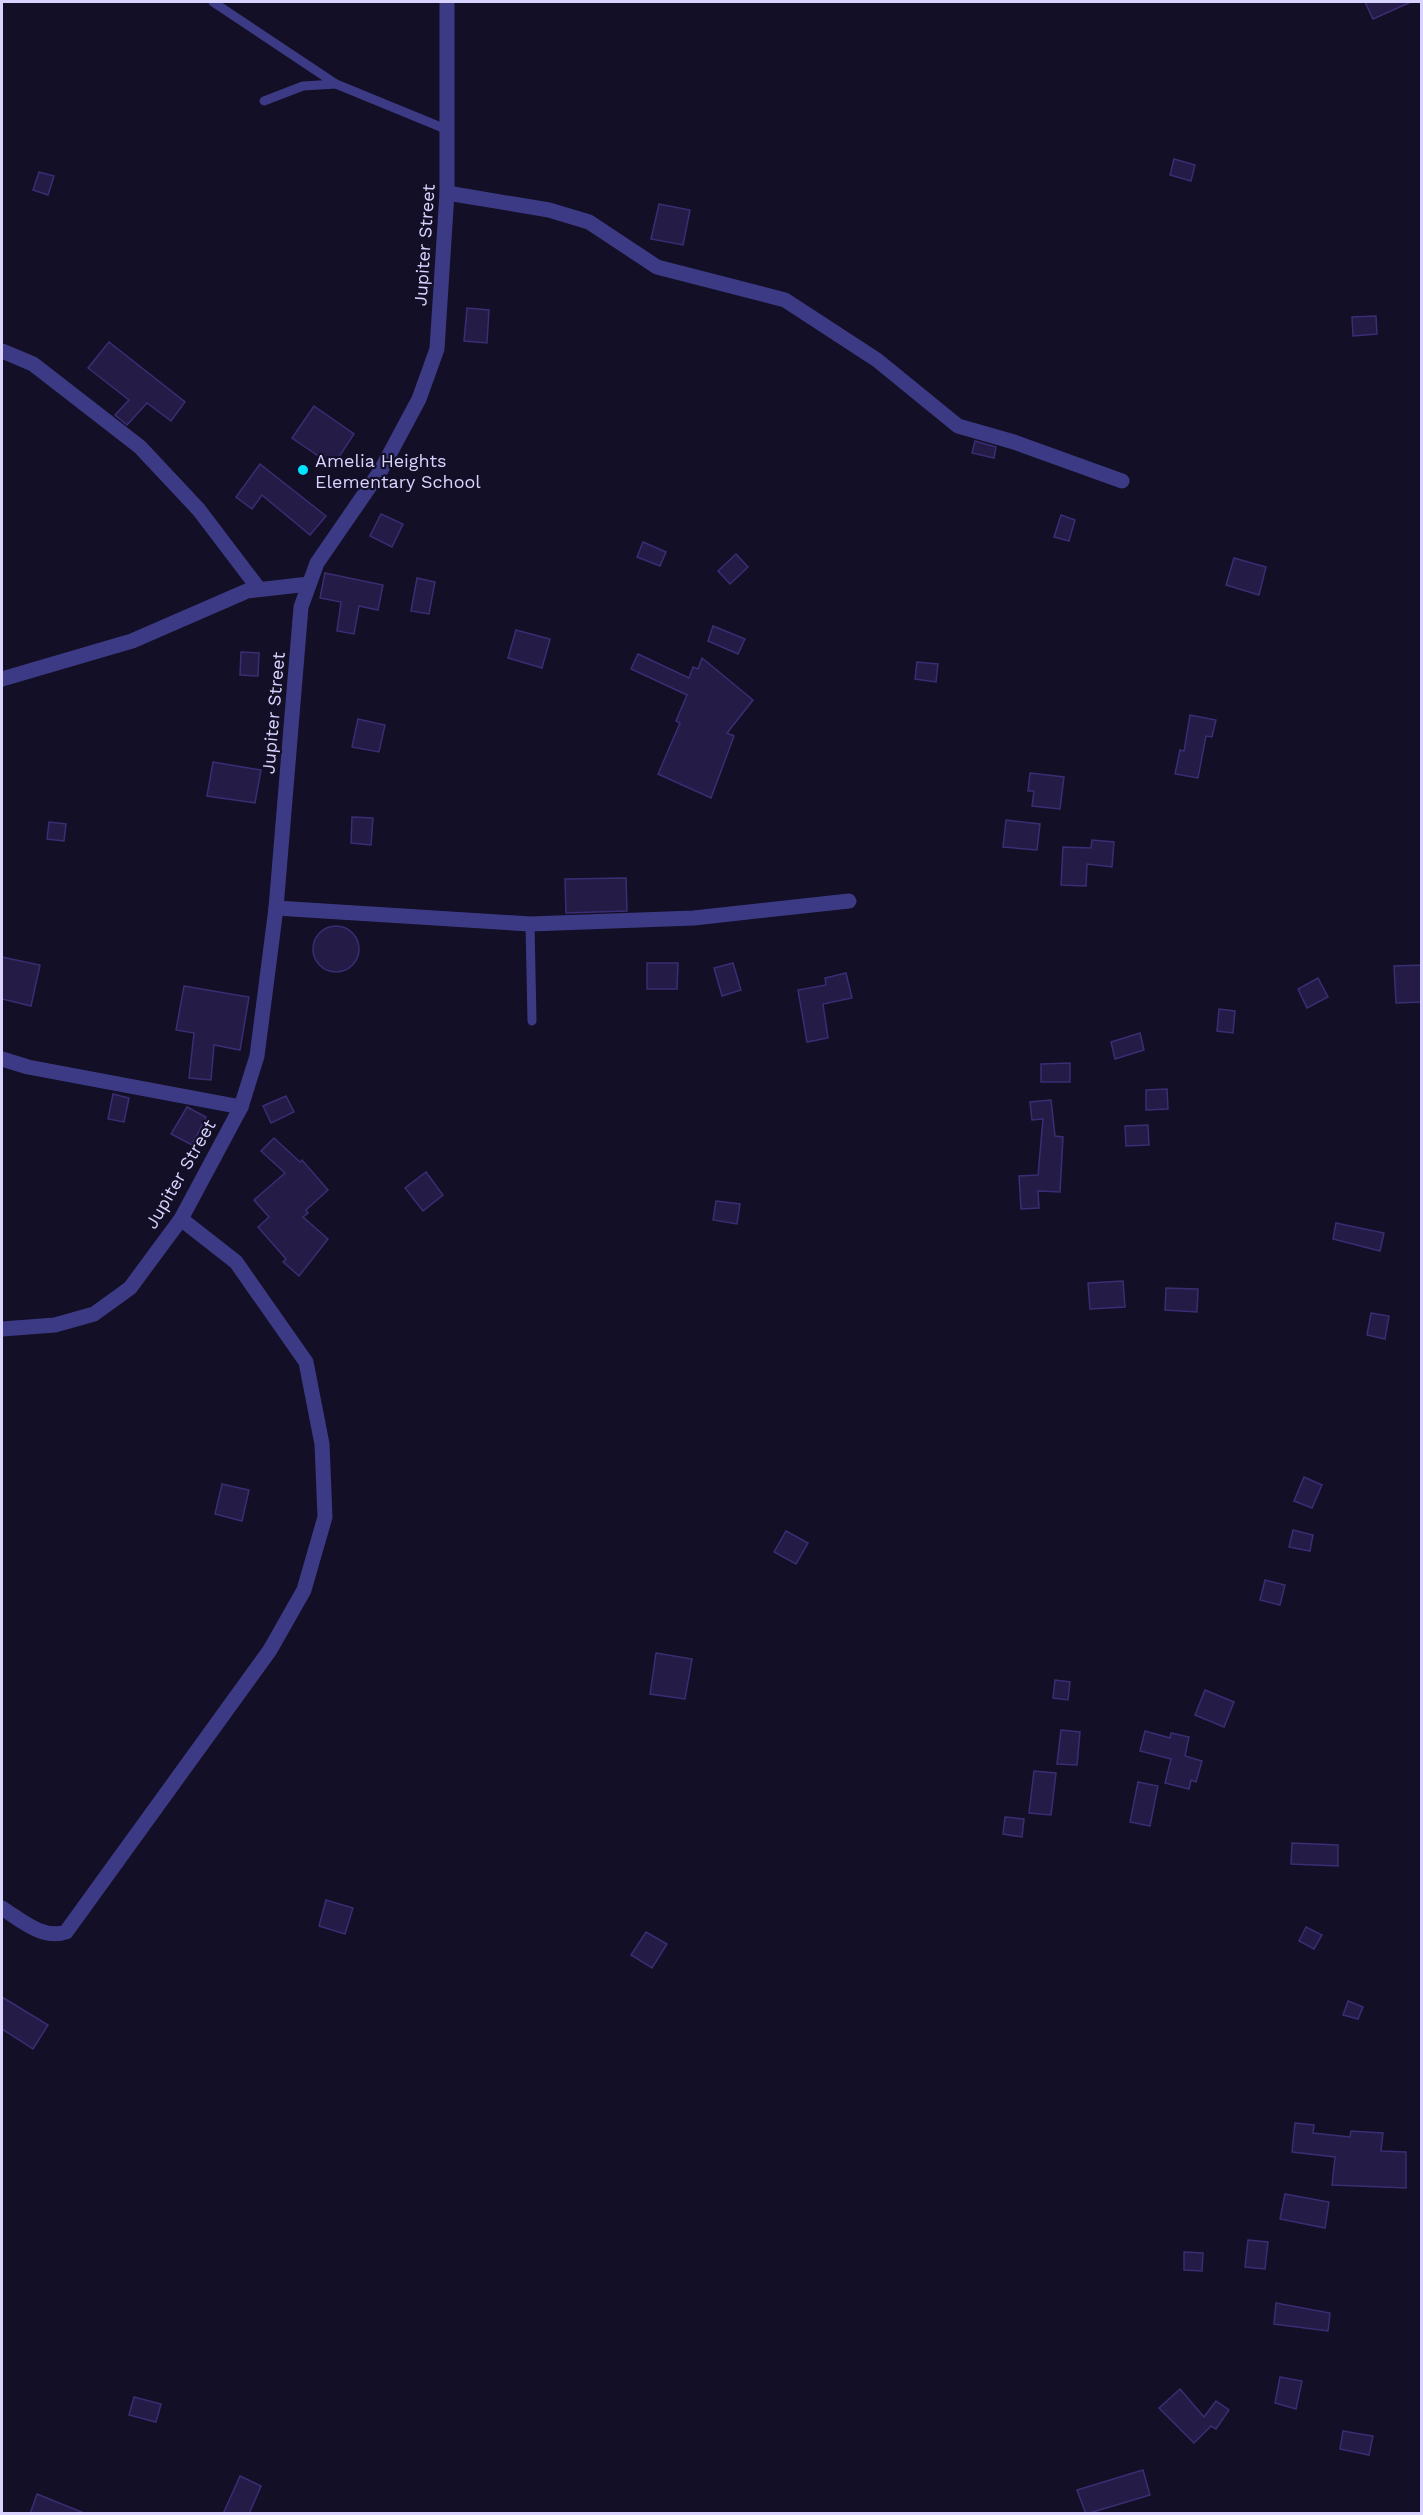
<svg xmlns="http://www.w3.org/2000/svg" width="1423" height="2515" font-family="'Work Sans',sans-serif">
	<rect width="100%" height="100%" fill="#130f26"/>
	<!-- building -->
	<g fill="#241b47" stroke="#3b2d73" stroke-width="1.5">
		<path d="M1365 2H1411L1373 19Z"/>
		<path d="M1174 159 1195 165 1191 181 1170 175Z"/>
		<path d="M39 172 54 176 48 195 33 190Z"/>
		<path d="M659 204 690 210 683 245 651 239Z"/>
		<path d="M467 308 489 310 487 343 464 341Z"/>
		<path d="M1376 316 1377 334 1353 336 1352 317Z"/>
		<path d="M109 342 185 402 171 421 147 403 127 425 115 415 129 400 88 368Z"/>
		<path d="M314 406 354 434 333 466 292 438Z"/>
		<path d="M975 441 996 447 994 458 972 453Z"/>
		<path d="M260 464 326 516 310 535 262 495 252 509 236 497Z"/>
		<path d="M381 514 403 524 392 547 370 536Z"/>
		<path d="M1061 515 1075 520 1069 541 1054 537Z"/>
		<path d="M643 542 666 552 660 566 637 557Z"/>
		<path d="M736 554 748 567 730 584 718 571Z"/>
		<path d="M1234 558 1266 567 1259 595 1226 585Z"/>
		<path d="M325 573 383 585 378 610 359 606 354 634 337 631 341 602 320 598Z"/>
		<path d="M417 578 435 582 429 614 411 611Z"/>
		<path d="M713 626 745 639 738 654 708 641Z"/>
		<path d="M516 630 550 639 542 668 508 658Z"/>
		<path d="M241 652 259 653 258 676 240 675Z"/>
		<path d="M638 654 689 678 693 667 698 669 702 658 753 700 727 733 734 736 711 798 658 774 680 723 676 721 687 695 631 669Z"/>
		<path d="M917 662 938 664 936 682 915 679Z"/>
		<path d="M1190 715 1216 720 1212 737 1206 736 1198 778 1175 774 1180 750 1184 751Z"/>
		<path d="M358 719 385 725 379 752 352 747Z"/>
		<path d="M213 762 261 770 255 803 207 796Z"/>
		<path d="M1030 773 1064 777 1060 809 1032 806 1034 791H1028Z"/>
		<path d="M352 817 373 818 371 845 351 843Z"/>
		<path d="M1006 820 1040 824 1037 850 1003 847Z"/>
		<path d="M49 822 66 824 64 841 47 839Z"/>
		<path d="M1092 840 1114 842 1112 867 1087 864 1086 886 1061 885 1063 847 1091 848Z"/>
		<path d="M626 878 627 911 566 913 565 879Z"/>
		<circle cx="336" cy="949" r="23"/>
		<path d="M2 957 40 965 31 1006 2 999Z"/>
		<path d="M647 963H678L677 989H647Z"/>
		<path d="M733 963 741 990 722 996 714 968Z"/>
		<path d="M1422 965V1002L1396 1003 1394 966Z"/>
		<path d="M846 973 852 998 823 1004 828 1038 807 1042 798 990 826 985 825 978Z"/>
		<path d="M1318 978 1328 997 1307 1008 1298 989Z"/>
		<path d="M184 986 249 997 240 1050 214 1045 211 1080 189 1078 194 1033 176 1030Z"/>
		<path d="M1219 1009 1235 1011 1233 1033 1217 1031Z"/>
		<path d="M1140 1033 1144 1050 1115 1059 1111 1042Z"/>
		<path d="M1070 1063V1082H1041V1064Z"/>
		<path d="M1167 1089 1168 1109 1146 1110V1090Z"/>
		<path d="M113 1094 129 1098 124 1122 108 1119Z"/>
		<path d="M286 1096 294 1112 271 1123 263 1106Z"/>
		<path d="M1051 1100 1055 1136 1063 1137 1060 1192 1038 1191 1039 1208 1021 1209 1019 1176 1038 1175 1043 1119 1032 1120 1030 1102Z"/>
		<path d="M187 1107 206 1117 192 1145 171 1134Z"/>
		<path d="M1148 1125 1149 1145 1126 1146 1125 1126Z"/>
		<path d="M274 1138 300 1162 302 1160 328 1190 306 1210 308 1213 303 1217 328 1239 299 1276 283 1262 286 1259 258 1227 269 1217 254 1200 285 1173 261 1151Z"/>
		<path d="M426 1172 443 1195 423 1211 405 1188Z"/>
		<path d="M716 1201 740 1204 737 1224 713 1220Z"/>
		<path d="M1336 1223 1384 1233 1380 1251 1333 1239Z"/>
		<path d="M1123 1281 1125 1307 1090 1309 1088 1283Z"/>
		<path d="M1166 1288 1198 1289 1197 1312 1165 1310Z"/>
		<path d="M1371 1313 1389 1316 1385 1339 1367 1335Z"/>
		<path d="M1304 1477 1322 1485 1312 1508 1294 1501Z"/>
		<path d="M222 1484 249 1490 242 1521 215 1514Z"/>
		<path d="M1293 1530 1313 1535 1310 1551 1289 1547Z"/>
		<path d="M786 1531 808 1543 796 1564 774 1552Z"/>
		<path d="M1265 1580 1285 1585 1280 1605 1260 1600Z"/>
		<path d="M656 1653 692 1659 685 1699 650 1694Z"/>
		<path d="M1055 1680 1070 1682 1068 1700 1053 1698Z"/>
		<path d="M1205 1690 1234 1702 1224 1727 1195 1715Z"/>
		<path d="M1061 1730 1080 1732 1077 1765 1057 1764Z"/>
		<path d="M1145 1731 1170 1738 1171 1733 1189 1737 1185 1756 1202 1761 1196 1782 1191 1780 1189 1789 1165 1783 1171 1759 1140 1751Z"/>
		<path d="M1034 1771 1056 1773 1051 1815 1029 1813Z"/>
		<path d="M1138 1782 1158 1786 1150 1826 1130 1822Z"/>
		<path d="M1005 1817 1024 1819 1022 1837 1003 1834Z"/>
		<path d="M1292 1843 1338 1845V1866L1291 1864Z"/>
		<path d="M326 1900 353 1908 345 1934 319 1926Z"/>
		<path d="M1306 1927 1322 1935 1314 1949 1299 1941Z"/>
		<path d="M646 1932 667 1944 652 1968 631 1955Z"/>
		<path d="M2 1997 48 2025 33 2049 2 2029Z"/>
		<path d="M1348 2001 1363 2007 1358 2019 1343 2015Z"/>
		<path d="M1295 2123 1314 2125 1313 2133 1350 2137 1351 2131 1383 2133 1381 2151 1406 2152V2188L1332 2185 1335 2157 1292 2152Z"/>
		<path d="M1285 2194 1329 2202 1325 2228 1280 2219Z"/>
		<path d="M1248 2240 1268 2242 1265 2269 1245 2267Z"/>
		<path d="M1184 2252 1203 2253 1202 2271 1184 2270Z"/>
		<path d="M1276 2303 1330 2313 1328 2331 1274 2324Z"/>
		<path d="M1280 2377 1302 2381 1296 2409 1275 2403Z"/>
		<path d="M1180 2389 1204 2417 1216 2401 1229 2410 1216 2429 1211 2426 1194 2443 1159 2408Z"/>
		<path d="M134 2397 161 2404 156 2422 129 2415Z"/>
		<path d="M1343 2431 1373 2436 1369 2455 1340 2449Z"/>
		<path d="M1143 2470 1150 2495 1086 2514 1077 2490Z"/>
		<path d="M240 2476 261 2486 249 2514H223Z"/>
		<path d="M37 2494 84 2513V2514H30Z"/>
	</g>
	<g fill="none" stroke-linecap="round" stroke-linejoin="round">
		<!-- service -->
		<g stroke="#3d3a85" stroke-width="9">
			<path d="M213 2 336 84 448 130"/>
			<path d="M264 101 303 86 336 84"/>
			<path d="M530 924 532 1021"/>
		</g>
		<!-- minor -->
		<g stroke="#3d3a85" stroke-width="15">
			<path d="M447 193 549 210 589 222 657 267 785 300 877 360 958 426 1014 442 1122 481"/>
			<path d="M2 351 33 364 140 447 199 510 259 589"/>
			<path d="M2 679 132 641 247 591 309 584"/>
			<path d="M276 908 530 924 694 918 849 901"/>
			<path d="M2 1059 28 1067 241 1107"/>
			<path d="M2 1329 55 1325 94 1314 130 1288 181 1219 241 1107 257 1056 276 908 301 607 317 563 381 470 419 399 437 349 447 193V2"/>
			<path d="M2 1908C21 1920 43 1940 66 1932L270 1650 304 1590 325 1517 322 1444 306 1362 236 1262 181 1219"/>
		</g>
	</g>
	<!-- markers -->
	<circle fill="#00e5ff" stroke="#130f26" stroke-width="2" cx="303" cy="470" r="6"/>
	<g text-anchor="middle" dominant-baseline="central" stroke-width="4.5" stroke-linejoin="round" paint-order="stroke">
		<!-- street labels -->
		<g font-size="18" fill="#d9d4ff" stroke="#130f26">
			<text transform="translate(424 245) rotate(-86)">Jupiter Street</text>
			<text transform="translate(273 713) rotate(-85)">Jupiter Street</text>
			<text transform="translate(180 1174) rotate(-60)">Jupiter Street</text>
		</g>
		<!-- poi labels -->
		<g font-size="18" fill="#d9d4ff" stroke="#130f26" text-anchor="start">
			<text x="315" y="460">Amelia Heights<tspan x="315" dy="21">Elementary School</tspan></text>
		</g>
	</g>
	<!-- border -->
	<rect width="1423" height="2515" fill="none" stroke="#d9d4ff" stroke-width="6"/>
</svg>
